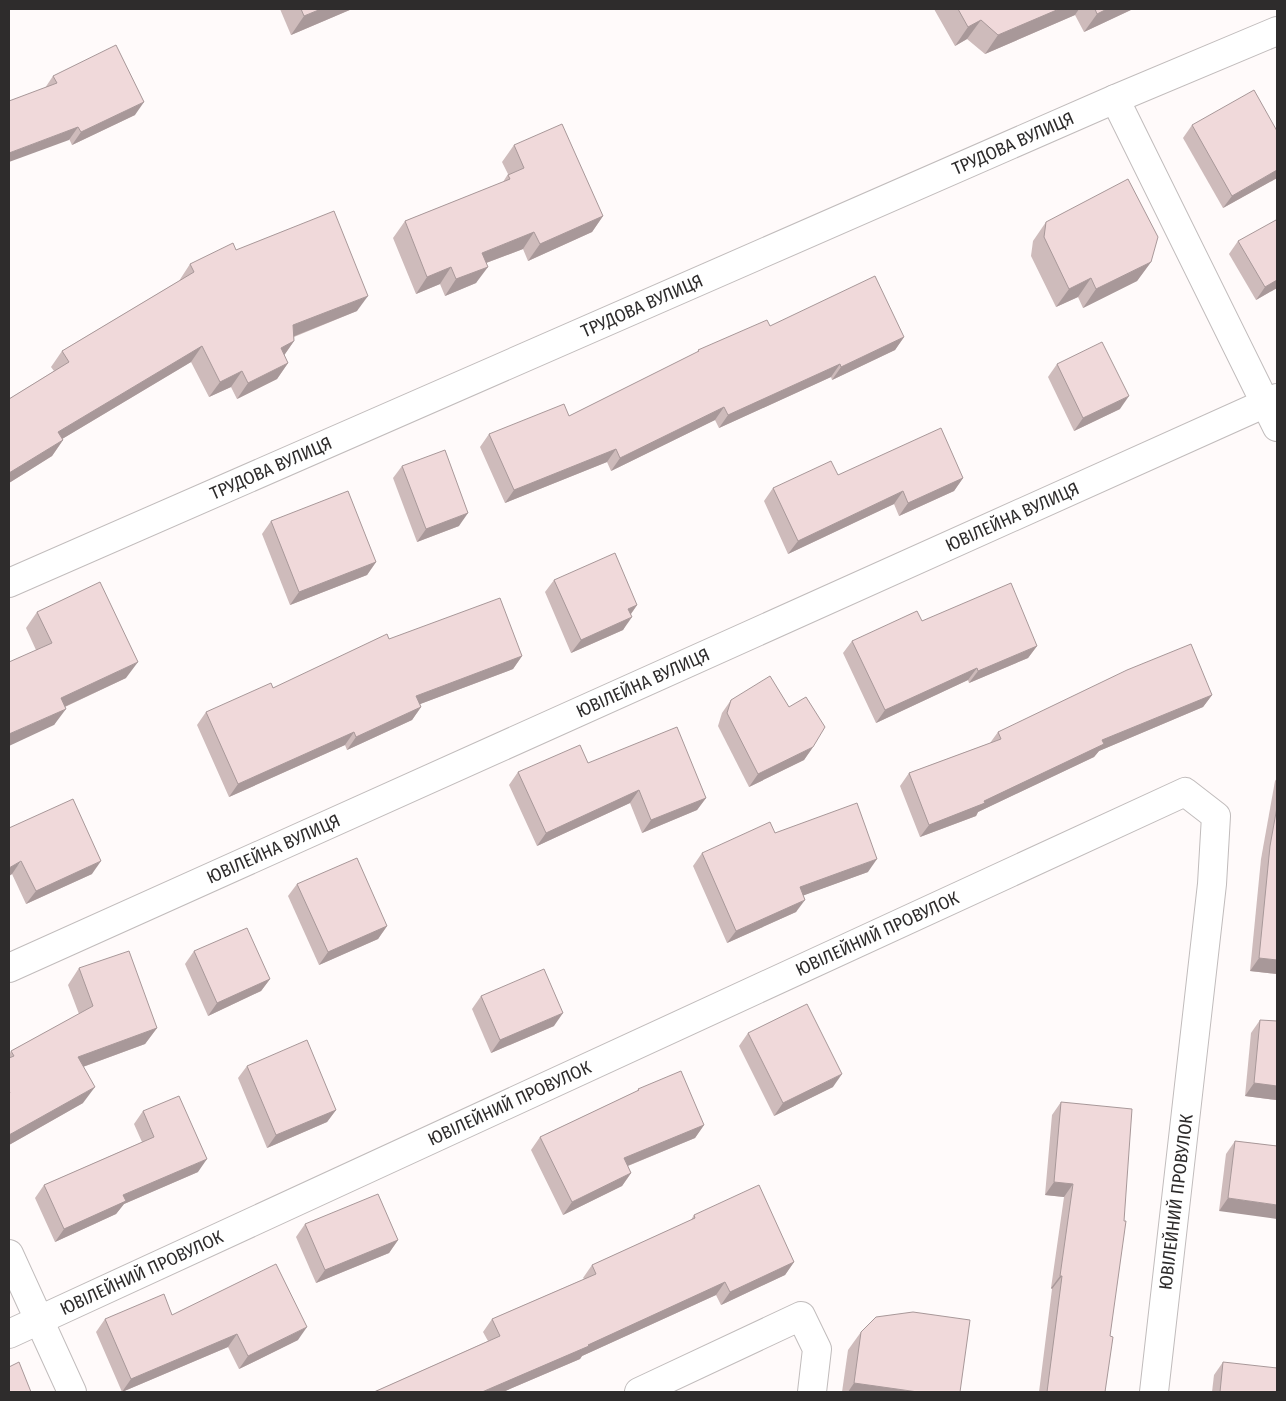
<svg xmlns="http://www.w3.org/2000/svg" width="1286" height="1401" font-family="'Fira Sans Condensed',sans-serif">
	<rect width="100%" height="100%" fill="#fffafa"/>
	<g fill="none" stroke-linecap="round" stroke-linejoin="round">
		<defs>
			<g id="street">
				<path d="M1115 99 1277 427"/>
				<path id="s1" d="M9 583 1115 99 1277 31"/>
				<path id="s2" d="M9 968 1277 398"/>
				<path d="M9 1254 72 1392"/>
				<path id="s3" d="M9 1334 1185 792 1216 816 1212 884 1154 1392"/>
				<path d="M639 1392 801 1316 817 1349 812 1392"/>
			</g>
		</defs>
		<!-- street casing -->
		<use href="#street" stroke="#c1bcbc" stroke-width="30"/>
		<!-- street -->
		<use href="#street" stroke="#fff" stroke-width="28"/>
	</g>
	<!-- wall -->
	<g fill="#cebbbb">
		<path d="M280 9H352L291 35Z"/>
		<path d="M934 9H1133L1084 32 1075 15 985 54 967 39 955 46Z"/>
		<path d="M53 76 135 115 72 145 45 88Z"/>
		<path d="M1192 125 1277 131V178L1223 208 1183 138Z"/>
		<path d="M514 145 603 216 592 232 528 261 523 249 486 263 476 283 445 296 440 284 416 294 393 238 405 221 503 182 508 174 502 162Z"/>
		<path d="M1046 222 1151 262 1137 281 1083 308 1078 297 1056 307 1031 256 1033 241Z"/>
		<path d="M1277 222V288L1256 300 1229 254 1238 241Z"/>
		<path d="M236 250 357 311 294 337V341L284 355 288 363 277 379 237 399 231 387 209 397 191 362 62 439 63 440 52 456 9 483V399L54 371 51 367 62 351 179 281 190 264Z"/>
		<path d="M770 326 904 337 895 350 832 380 831 377 719 428 715 420 611 471 607 462 505 503 480 447 489 434 569 416 697 353 698 350Z"/>
		<path d="M1057 364 1120 409 1074 431 1048 377Z"/>
		<path d="M402 466 459 526 417 542 393 478Z"/>
		<path d="M838 475 963 478 954 491 899 516 894 504 788 554 764 501 773 488Z"/>
		<path d="M271 521 376 562 367 575 290 605 262 534Z"/>
		<path d="M554 580 637 605 631 614 623 630 571 653 545 592Z"/>
		<path d="M37 612 126 678 65 707 54 725 36 650 26 628Z"/>
		<path d="M922 621 1037 646 1028 658 969 683 968 680 876 723 843 653 852 641Z"/>
		<path d="M389 639 522 656 513 669 420 704 421 707 412 720 347 750 345 745 229 797 197 725 206 712 273 688Z"/>
		<path d="M1212 695 1203 707 1099 751 1094 757 978 812 976 816 920 837 900 786 909 773 990 743 998 732Z"/>
		<path d="M731 700 813 747 804 760 749 787 718 726 722 713Z"/>
		<path d="M588 763 706 798 697 810 642 833 630 803 537 846 509 785 518 772Z"/>
		<path d="M1277 778V974L1250 971 1261 859 1275 781Z"/>
		<path d="M73 799 92 874 26 904 12 874 9 876Z"/>
		<path d="M775 833 868 872 804 895 796 912 727 943 693 866 702 853Z"/>
		<path d="M297 884 387 926 378 939 319 965 288 896Z"/>
		<path d="M194 951 270 979 261 991 208 1016 185 964Z"/>
		<path d="M79 968 157 1028 145 1044 83 1067V1103L9 1145V1055L11 1051 79 1014 68 985Z"/>
		<path d="M481 996 554 1026 491 1053 472 1009Z"/>
		<path d="M1260 1020 1277 1100 1245 1096 1251 1033Z"/>
		<path d="M748 1033 833 1087 774 1116 739 1046Z"/>
		<path d="M247 1066 336 1110 327 1122 267 1148 238 1078Z"/>
		<path d="M638 1089 704 1125 695 1138 628 1166 631 1173 622 1186 563 1215 531 1150 540 1137 637 1091Z"/>
		<path d="M1061 1102 1110 1336 1105 1392H1039L1052 1289 1051 1288 1064 1197 1045 1195 1052 1115Z"/>
		<path d="M143 1111 198 1172 124 1204 116 1214 55 1242 35 1198 44 1185 142 1142 134 1124Z"/>
		<path d="M1235 1141 1277 1146 1219 1211 1226 1154Z"/>
		<path d="M694 1215 794 1262 785 1275 721 1305 716 1295 582 1356 580 1359 503 1392H374L488 1341 483 1332 492 1319 584 1279 583 1278 592 1265 691 1220Z"/>
		<path d="M305 1224 398 1240 389 1253 316 1283 296 1237Z"/>
		<path d="M172 1315 298 1340 239 1369 228 1347 122 1392 96 1332 105 1319Z"/>
		<path d="M861 1332 960 1392H842L848 1350Z"/>
		<path d="M1223 1362 1277 1392H1212L1214 1375Z"/>
	</g>
	<!-- shaded-wall -->
	<g fill="#a89899">
		<path d="M321 9H352L291 35 304 16Z"/>
		<path d="M1059 9H1079L1075 15 985 54 998 35Z"/>
		<path d="M1107 9H1133L1084 32 1097 14Z"/>
		<path d="M981 20 967 39 955 46 968 27Z"/>
		<path d="M144 102 135 115 72 145 81 132Z"/>
		<path d="M78 127 69 140 9 162V153Z"/>
		<path d="M1277 170V178L1223 208 1232 196Z"/>
		<path d="M603 216 592 232 528 261 540 244Z"/>
		<path d="M534 232 523 249 470 269 482 253Z"/>
		<path d="M1151 262 1137 281 1083 308 1096 289Z"/>
		<path d="M451 267 440 284 416 294 427 277Z"/>
		<path d="M488 267 476 283 445 296 456 279Z"/>
		<path d="M1091 278 1078 297 1056 307 1069 289Z"/>
		<path d="M1277 280V288L1256 300 1265 287Z"/>
		<path d="M368 296 357 311 282 341 293 325Z"/>
		<path d="M904 337 895 350 832 380 841 367Z"/>
		<path d="M294 341 283 357 281 348Z"/>
		<path d="M202 346 191 362 47 448 58 432Z"/>
		<path d="M288 363 277 379 237 399 248 383Z"/>
		<path d="M840 364 831 377 719 428 728 415Z"/>
		<path d="M242 371 231 387 209 397 220 382Z"/>
		<path d="M1129 396 1120 409 1074 431 1083 418Z"/>
		<path d="M724 407 715 420 611 471 620 458Z"/>
		<path d="M63 440 52 456 9 483V473Z"/>
		<path d="M616 449 607 462 505 503 514 490Z"/>
		<path d="M963 478 954 491 899 516 908 503Z"/>
		<path d="M903 491 894 504 788 554 798 541Z"/>
		<path d="M468 513 459 526 417 542 426 529Z"/>
		<path d="M376 562 367 575 290 605 299 592Z"/>
		<path d="M637 605 628 618V609Z"/>
		<path d="M632 617 623 630 571 653 581 640Z"/>
		<path d="M1037 646 1028 658 969 683 978 671Z"/>
		<path d="M522 656 513 669 407 709 416 696Z"/>
		<path d="M138 662 126 678 49 714 61 698Z"/>
		<path d="M977 668 968 680 876 723 885 710Z"/>
		<path d="M1212 695 1203 707 1099 751 1094 757 978 812 976 816 920 837 929 825 984 801 1102 740Z"/>
		<path d="M421 707 412 720 347 750 356 737Z"/>
		<path d="M66 709 54 725 9 746V734Z"/>
		<path d="M354 732 345 745 229 797 238 784Z"/>
		<path d="M813 747 804 760 749 787 758 774Z"/>
		<path d="M639 790 630 803 537 846 546 833Z"/>
		<path d="M706 798 697 810 642 833 651 820Z"/>
		<path d="M877 859 868 872 791 900 800 887Z"/>
		<path d="M21 861 12 874 9 876V868Z"/>
		<path d="M101 861 92 874 26 904 36 891Z"/>
		<path d="M805 900 796 912 727 943 736 931Z"/>
		<path d="M387 926 378 939 319 965 328 952Z"/>
		<path d="M1259 958 1277 960V974L1250 971Z"/>
		<path d="M270 979 261 991 208 1016 217 1003Z"/>
		<path d="M563 1013 554 1026 491 1053 500 1040Z"/>
		<path d="M157 1028 145 1044 66 1073 78 1057Z"/>
		<path d="M842 1074 833 1087 774 1116 783 1103Z"/>
		<path d="M1254 1083 1277 1086V1100L1245 1096Z"/>
		<path d="M95 1087 83 1103 9 1145V1135Z"/>
		<path d="M336 1110 327 1122 267 1148 276 1135Z"/>
		<path d="M704 1125 695 1138 615 1171 624 1158Z"/>
		<path d="M207 1159 198 1172 124 1204 116 1214 55 1242 64 1229 123 1195Z"/>
		<path d="M631 1173 622 1186 563 1215 572 1202Z"/>
		<path d="M1054 1182 1073 1184 1064 1197 1045 1195Z"/>
		<path d="M1228 1198 1277 1205V1219L1219 1211Z"/>
		<path d="M398 1240 389 1253 316 1283 325 1270Z"/>
		<path d="M794 1262 785 1275 721 1305 730 1292Z"/>
		<path d="M1060 1276H1062L1052 1289 1051 1288Z"/>
		<path d="M725 1282 716 1295 582 1356 580 1359 503 1392H482Z"/>
		<path d="M307 1327 298 1340 239 1369 248 1356Z"/>
		<path d="M237 1334 228 1347 122 1392 131 1379Z"/>
		<path d="M854 1383 918 1392H848Z"/>
	</g>
	<!-- building -->
	<g fill="#f0d9da" stroke="#a89899">
		<path d="M301 9H321L304 16Z"/>
		<path d="M958 9H1059L998 35 981 20 968 27Z"/>
		<path d="M1095 9H1107L1097 14Z"/>
		<path d="M116 45 144 102 81 132 78 127 9 153V101L57 83 53 76Z"/>
		<path d="M1254 90 1277 131V170L1232 196 1192 125Z"/>
		<path d="M562 124 603 216 540 244 534 232 482 253 488 267 456 279 451 267 427 277 405 221 510 179 508 175 524 168 514 145Z"/>
		<path d="M1128 179 1158 237 1151 262 1096 289 1091 278 1069 289 1044 237 1046 222Z"/>
		<path d="M334 211 368 296 293 325 294 341 281 348 288 363 248 383 242 371 220 382 202 346 58 432 63 440 9 473V399L69 362 62 351 194 272 190 264 233 243 236 250Z"/>
		<path d="M1276 220 1277 222V280L1265 287 1238 241Z"/>
		<path d="M875 276 904 337 841 367 840 364 728 415 724 407 620 458 616 449 514 490 489 434 564 404 569 416 699 351 698 350 767 320 770 326Z"/>
		<path d="M1102 342 1129 396 1083 418 1057 364Z"/>
		<path d="M941 428 963 478 908 503 903 491 798 541 773 488 831 461 838 475Z"/>
		<path d="M445 450 468 513 426 529 402 466Z"/>
		<path d="M348 491 376 562 299 592 271 521Z"/>
		<path d="M615 553 637 605 628 609 632 617 581 640 554 580Z"/>
		<path d="M100 582 138 662 61 698 66 709 9 734V662L52 643 37 612Z"/>
		<path d="M1011 583 1037 646 978 671 977 668 885 710 852 641 917 611 922 621Z"/>
		<path d="M500 598 522 656 416 696 421 707 356 737 354 732 238 784 206 712 271 683 273 688 387 634 389 639Z"/>
		<path d="M1191 644 1212 695 1102 740 1104 744 984 801 985 803 929 825 909 773 1001 739 998 732 1127 670Z"/>
		<path d="M770 676 789 707 806 697 825 727 813 747 758 774 727 713 731 700Z"/>
		<path d="M677 727 706 798 651 820 639 790 546 833 518 772 580 745 588 763Z"/>
		<path d="M73 799 101 861 36 891 21 861 9 868V828Z"/>
		<path d="M857 803 877 859 800 887 805 900 736 931 702 853 770 822 775 833Z"/>
		<path d="M1277 807V960L1259 958 1270 846Z"/>
		<path d="M357 858 387 926 328 952 297 884Z"/>
		<path d="M247 928 270 979 217 1003 194 951Z"/>
		<path d="M129 951 157 1028 78 1057 95 1087 9 1135V1093H10L9 1091V1058L14 1056 11 1051 93 1006 79 968Z"/>
		<path d="M544 969 563 1013 500 1040 481 996Z"/>
		<path d="M807 1004 842 1074 783 1103 748 1033Z"/>
		<path d="M1260 1020 1277 1021V1086L1254 1083Z"/>
		<path d="M307 1040 336 1110 276 1135 247 1066Z"/>
		<path d="M681 1071 704 1125 624 1158 631 1173 572 1202 540 1137 639 1090 638 1089Z"/>
		<path d="M179 1096 207 1159 123 1195 126 1201 64 1229 44 1185 154 1137 143 1111Z"/>
		<path d="M1061 1102 1132 1109 1124 1221H1126L1110 1336 1113 1337 1105 1392H1047L1062 1276H1060L1073 1184 1054 1182Z"/>
		<path d="M1235 1141 1277 1146V1205L1228 1198Z"/>
		<path d="M759 1185 794 1262 730 1292 725 1282 588 1345 589 1346 482 1392H374L500 1336 492 1319 596 1274 592 1265 695 1218 694 1215Z"/>
		<path d="M378 1194 398 1240 325 1270 305 1224Z"/>
		<path d="M276 1264 307 1327 248 1356 237 1334 131 1379 105 1319 164 1294 172 1315Z"/>
		<path d="M913 1312 970 1320 960 1392H918L854 1383 861 1332 876 1317Z"/>
		<path d="M19 1362 31 1392H9V1367Z"/>
		<path d="M1223 1362 1277 1368V1392H1220Z"/>
	</g>
	<g text-anchor="middle" dominant-baseline="central" stroke-width="5" stroke-linejoin="round" paint-order="stroke">
		<!-- street labels -->
		<g font-size="18" fill="#2e2c2c" stroke="#fff">
			<text stroke="none"><textPath href="#s1" startOffset="1096">ТРУДОВА ВУЛИЦЯ</textPath></text>
			<text stroke="none"><textPath href="#s1" startOffset="691">ТРУДОВА ВУЛИЦЯ</textPath></text>
			<text stroke="none"><textPath href="#s1" startOffset="286">ТРУДОВА ВУЛИЦЯ</textPath></text>
			<text stroke="none"><textPath href="#s2" startOffset="1100">ЮВІЛЕЙНА ВУЛИЦЯ</textPath></text>
			<text stroke="none"><textPath href="#s2" startOffset="695">ЮВІЛЕЙНА ВУЛИЦЯ</textPath></text>
			<text stroke="none"><textPath href="#s2" startOffset="290">ЮВІЛЕЙНА ВУЛИЦЯ</textPath></text>
			<text stroke="none"><textPath href="#s3" startOffset="956">ЮВІЛЕЙНИЙ ПРОВУЛОК</textPath></text>
			<text stroke="none"><textPath href="#s3" startOffset="551">ЮВІЛЕЙНИЙ ПРОВУЛОК</textPath></text>
			<text transform="translate(1176 1202) rotate(-83)">ЮВІЛЕЙНИЙ ПРОВУЛОК</text>
			<text stroke="none"><textPath href="#s3" startOffset="146">ЮВІЛЕЙНИЙ ПРОВУЛОК</textPath></text>
		</g>
	</g>
	<!-- border -->
	<rect width="1286" height="1401" fill="none" stroke="#2e2c2c" stroke-width="20"/>
</svg>
